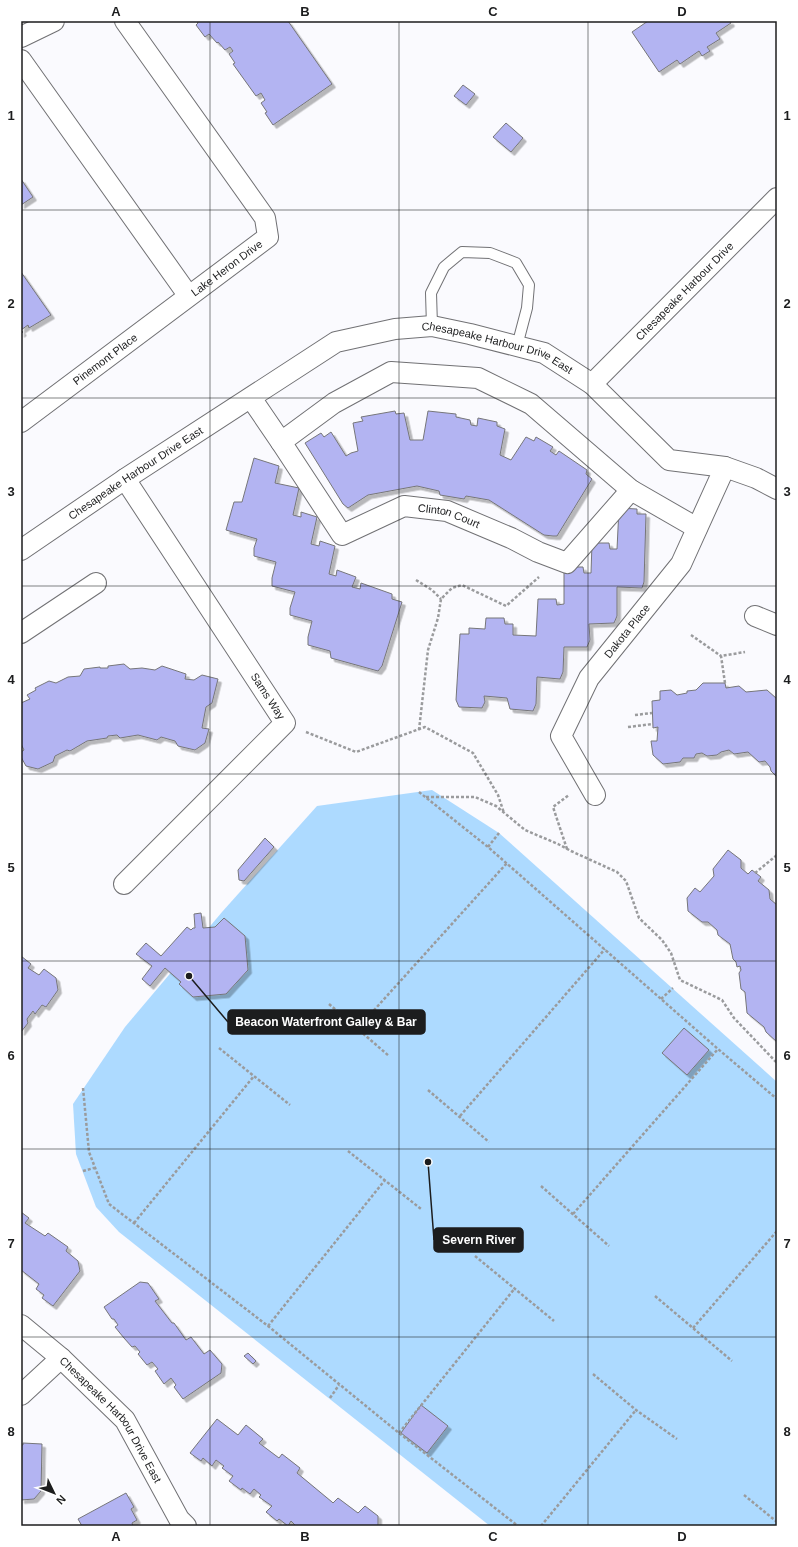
<svg xmlns="http://www.w3.org/2000/svg" width="798" height="1547" font-family="Arial,sans-serif">
	<defs>
		<filter id="shadow"><feDropShadow dx="3.5" dy="3.5" stdDeviation="0" flood-color="#0004"/></filter>
	</defs>
	<rect width="100%" height="100%" fill="#fafafe"/>
	<!-- water -->
	<path fill="#addaff" d="M432 790 499 833 777 1082V1526H490L119 1232 96 1207 76 1154 73 1104 125 1027 222 912 317 806Z"/>
	<!-- building -->
	<g fill="#b3b4f2" stroke="#767679" filter="url(#shadow)">
		<path d="M197 21H288L332 84 273 125 265 113 267 112 261 103 265 100 261 93 256 96 233 64 235 63 229 54 233 51 230 47 225 50 218 42 217 43 209 34 205 37 196 25 198 23Z"/>
		<path d="M648 21H730L731 23 716 33 720 39 707 47 710 51 702 56 699 51 680 64 677 60 659 72 632 32Z"/>
		<path d="M463 85 475 94 466 105 454 96Z"/>
		<path d="M506 123 523 138 511 152 493 137Z"/>
		<path d="M21 179 33 197 21 205Z"/>
		<path d="M21 272 51 315 29 328 28 325 21 330 23 332 21 334Z"/>
		<path d="M395 411 396 414 404 413 410 440H423L428 411 456 414V417L470 420 471 425 477 426 478 418 497 422V426L505 429 500 455 511 460 526 437 534 441 536 437 553 447 550 451 556 455 559 451 587 470 586 474 592 479 557 536H553L544 535 489 500 466 496 464 499 440 495 439 491 417 486 368 495 348 508 343 504 305 443 321 433 324 437 331 432 346 456 351 453 358 451 353 423 363 421 361 417Z"/>
		<path d="M254 458 279 466 275 483 299 488 293 515 301 517V512L317 517 311 544 319 546 320 541 335 546 329 574 336 576 337 570 356 577 352 587 360 589 361 583 392 594V599L402 602 382 666 378 671 331 658 330 651 308 645V637L312 621 290 615V608L295 592 272 586V578L276 562 254 556V548L257 539 226 530 234 502H242Z"/>
		<path d="M619 508 637 509V514H646L644 582 642 588 617 587V616L614 623 589 624 590 640 587 647H564L563 672 560 679 537 677 536 704 533 711 510 709 507 698 484 696 485 702 482 708 459 707 456 700 460 634H469V628L485 629 486 618H504L505 624H513V635L536 636 538 599H556L557 605 564 604V567H583L584 573H591L592 543H609L610 549H617Z"/>
		<path d="M124 664 130 669 142 668 155 670 162 666 186 674 185 679 194 680 202 675 218 679 212 703 206 707 202 728 209 729 205 743 195 750 178 746 175 741 161 737 157 740 138 735 120 738 117 735 108 736 107 738 87 741 70 751 67 750 55 756 53 762 38 769 26 766 21 757V752L24 750 21 744V703L30 699 27 695 36 690 35 688 49 681 56 683 68 677 80 676 84 669 100 667V668H108V666Z"/>
		<path d="M703 683H725L726 688 739 686 746 692 767 690 777 699V777L771 771 770 767 765 761 759 762 748 752 734 754 729 750 721 752 717 755 707 756 702 753 696 754 694 758H683L680 762 663 764 653 755 651 741H657L658 727 653 728 652 701 660 700V691L671 690 677 695 687 693V691L696 690Z"/>
		<path d="M265 838 274 847 244 881 239 880 238 870Z"/>
		<path d="M728 850 741 860V868L748 874 752 870 761 877 758 881 769 890 770 899 777 905V1042L766 1032 764 1027 747 1013 745 992 741 989 739 973 741 970 740 966 737 967 736 962 733 959 730 944 718 935 717 930 708 922H702L688 911 687 898 695 888 700 892 714 876 713 869Z"/>
		<path d="M201 913 203 928 215 927 224 918 245 936 248 970 226 994 193 997 179 984 181 982 165 968 150 986 142 979 152 966 136 954 146 943 161 956 187 927 191 930 193 928H195L194 914Z"/>
		<path d="M21 956 31 964 28 968 39 975 44 969 56 978 58 990 46 1007 42 1005 35 1014 33 1011 27 1019 28 1023 21 1032Z"/>
		<path d="M684 1028 709 1050 687 1075 662 1053Z"/>
		<path d="M21 1212 29 1218 25 1223 45 1236 48 1233 68 1247 66 1251 78 1261 80 1271 53 1306 42 1298 44 1295 36 1289 39 1284 21 1270Z"/>
		<path d="M140 1282 148 1283 159 1299 155 1301 172 1323H174L186 1340 191 1337 204 1354 210 1350 222 1364 221 1373 183 1399 174 1387 176 1385 171 1378 164 1384 155 1371 158 1369 152 1362 147 1365 138 1354 140 1352 135 1346 132 1347 124 1338 115 1327 118 1325 114 1319H112L104 1307Z"/>
		<path d="M248 1353 256 1361 253 1364 244 1356Z"/>
		<path d="M421 1405 448 1426 427 1453 401 1433Z"/>
		<path d="M217 1419 238 1435 246 1425 263 1439 259 1443 279 1458 282 1454 300 1468 297 1473 332 1502 333 1503 338 1498 358 1513 365 1506 378 1516V1526H296L291 1521 288 1526 279 1519 277 1521 266 1512 272 1506 259 1497 261 1495 254 1489 250 1494 242 1488 241 1490 229 1481 233 1476 222 1468 224 1466 216 1460 212 1466 203 1458 201 1461 190 1453Z"/>
		<path d="M23 1443 42 1444 41 1491 34 1499 21 1500V1445H23Z"/>
		<path d="M126 1493 134 1507 131 1509 137 1520 132 1523 133 1526H82L78 1519Z"/>
	</g>
	<g fill="none" stroke-linecap="round" stroke-linejoin="round">
		<defs>
			<path id="lane" d="M432 326 431 293 444 267 462 252 490 253 516 263 529 285 527 308 517 346"/>
			<g id="street">
				<path d="M21 37 54 21"/>
				<path d="M21 60 188 295"/>
				<path id="s1" d="M592 384 777 198"/>
				<path d="M251 398 281 442 334 403 391 372 478 378 531 404 631 490 697 528"/>
				<path id="s2" d="M21 422 268 237 265 218 125 21"/>
				<path id="s3" d="M281 442 342 535 404 506 447 511 511 538 538 552 567 563 631 490"/>
				<path id="s4" d="M21 550 125 479 336 342 395 329 432 326 470 334 544 353 592 384 669 460 725 467 756 478 777 489"/>
				<path d="M755 616 777 625"/>
				<path d="M21 633 96 583"/>
				<path id="s5" d="M595 795 561 736 589 678 681 564 725 467"/>
				<path d="M124 884 285 723 125 479"/>
				<path id="s6" d="M21 1325 61 1358 125 1420 179 1519 186 1526"/>
				<path d="M21 1395 61 1358"/>
			</g>
		</defs>
		<!-- lane casing -->
		<use href="#lane" stroke="#717174" stroke-width="12"/>
		<!-- street casing -->
		<use href="#street" stroke="#717174" stroke-width="22"/>
		<!-- path -->
		<g stroke="#9a9b9d" stroke-width="2.5" stroke-dasharray="3 2" stroke-linecap="butt">
			<path d="M416 580 432 590 441 599"/>
			<path d="M691 635 721 656"/>
			<path d="M725 683 721 656 745 652"/>
			<path d="M635 715 652 713"/>
			<path d="M628 727 653 724"/>
			<path d="M419 730 428 650 438 618 441 599 452 588 462 585 506 606 539 577"/>
			<path d="M306 732 356 752 425 727 473 753 498 795 504 813"/>
			<path d="M419 792 488 847 718 1049 777 1099"/>
			<path d="M426 797H475L496 806 525 830 558 844 571 851 617 872 626 881 639 918 662 940 671 953 680 980 722 1000 734 1018 777 1063"/>
			<path d="M488 847 499 833"/>
			<path d="M567 849 553 807 569 795"/>
			<path d="M755 873 777 855"/>
			<path d="M661 999 673 988"/>
			<path d="M329 1004 389 1056"/>
			<path d="M357 1029 507 863"/>
			<path d="M219 1048 290 1105"/>
			<path d="M83 1088 89 1152 109 1204 268 1326 399 1433 518 1526"/>
			<path d="M428 1090 489 1142"/>
			<path d="M460 1116 605 949"/>
			<path d="M348 1151 421 1209"/>
			<path d="M83 1171 94 1168"/>
			<path d="M541 1186 609 1246"/>
			<path d="M573 1214 718 1049"/>
			<path d="M134 1223 254 1076"/>
			<path d="M475 1256 554 1321"/>
			<path d="M655 1296 732 1361"/>
			<path d="M268 1326 385 1180"/>
			<path d="M693 1328 777 1231"/>
			<path d="M593 1374 636 1410 677 1439"/>
			<path d="M330 1398 339 1385"/>
			<path d="M399 1433 515 1288"/>
			<path d="M744 1495 777 1522"/>
			<path d="M541 1526 636 1410"/>
		</g>
		<!-- lane -->
		<use href="#lane" stroke="#fff" stroke-width="10"/>
		<!-- street -->
		<use href="#street" stroke="#fff" stroke-width="20"/>
	</g>
	<!-- grid -->
	<path fill="none" stroke="#1c1d1e" stroke-width="1" stroke-opacity="0.55" d="M210 21V1526M399 21V1526M588 21V1526M21 210H777M21 398H777M21 586H777M21 774H777M21 961H777M21 1149H777M21 1337H777"/>
	<g text-anchor="middle" dominant-baseline="central" stroke-width="3" stroke-linejoin="round" paint-order="stroke">
		<!-- street labels -->
		<g font-size="11" fill="#1c1d1e" stroke="#fff">
			<text stroke="none"><textPath href="#s2" startOffset="257">Lake Heron Drive</textPath></text>
			<text stroke="none"><textPath href="#s1" startOffset="131">Chesapeake Harbour Drive</textPath></text>
			<text stroke="none"><textPath href="#s4" startOffset="544">Chesapeake Harbour Drive East</textPath></text>
			<text stroke="none"><textPath href="#s2" startOffset="105">Pinemont Place</textPath></text>
			<text stroke="none"><textPath href="#s4" startOffset="138">Chesapeake Harbour Drive East</textPath></text>
			<text stroke="none"><textPath href="#s3" startOffset="226">Clinton Court</textPath></text>
			<text stroke="none"><textPath href="#s5" startOffset="193">Dakota Place</textPath></text>
			<text transform="translate(268 696) rotate(57)">Sams Way</text>
			<text stroke="none"><textPath href="#s6" startOffset="132">Chesapeake Harbour Drive East</textPath></text>
		</g>
	</g>
	<!-- callouts -->
	<path fill="none" stroke="#1c1d1e" stroke-width="1.5" d="M189 976L228 1022M428 1162L434 1240"/>
	<g fill="#1c1d1e" stroke="#fff" stroke-width="1.5">
		<circle cx="189" cy="976" r="4"/>
		<circle cx="428" cy="1162" r="4"/>
	</g>
	<g fill="#1c1d1e" stroke="#1c1d1e" stroke-width="1.5">
		<rect x="228" y="1010" width="197" height="24" rx="4"/>
		<rect x="434" y="1228" width="89" height="24" rx="4"/>
	</g>
	<g font-size="12" text-anchor="middle" font-weight="bold" fill="#fff">
		<text x="326" y="1026">Beacon Waterfront Galley &amp; Bar</text>
		<text x="479" y="1244">Severn River</text>
	</g>
	<!-- border -->
	<rect width="798" height="1547" fill="none" stroke="#ffffff" stroke-width="44"/>
	<!-- north arrow -->
	<g transform="translate(54 1493) rotate(133)" stroke="#ffffff" stroke-width="3" paint-order="stroke">
	<path d="M0-3L7 15L0 10L-7 15Z" fill="#1c1d1e"/>
	<text y="-6" font-size="11" font-weight="bold" text-anchor="middle" fill="#1c1d1e">N</text>
	</g>
	<rect x="22" y="22" width="754" height="1503" fill="none" stroke="#1c1d1e" stroke-width="1.5"/>
	<g font-size="13" text-anchor="middle" font-weight="bold" fill="#1c1d1e">
		<text x="116" y="16">A</text>
		<text x="305" y="16">B</text>
		<text x="493" y="16">C</text>
		<text x="682" y="16">D</text>
		<text x="11" y="120">1</text>
		<text x="787" y="120">1</text>
		<text x="11" y="308">2</text>
		<text x="787" y="308">2</text>
		<text x="11" y="496">3</text>
		<text x="787" y="496">3</text>
		<text x="11" y="684">4</text>
		<text x="787" y="684">4</text>
		<text x="11" y="872">5</text>
		<text x="787" y="872">5</text>
		<text x="11" y="1060">6</text>
		<text x="787" y="1060">6</text>
		<text x="11" y="1248">7</text>
		<text x="787" y="1248">7</text>
		<text x="11" y="1436">8</text>
		<text x="787" y="1436">8</text>
		<text x="116" y="1541">A</text>
		<text x="305" y="1541">B</text>
		<text x="493" y="1541">C</text>
		<text x="682" y="1541">D</text>
	</g>
</svg>
